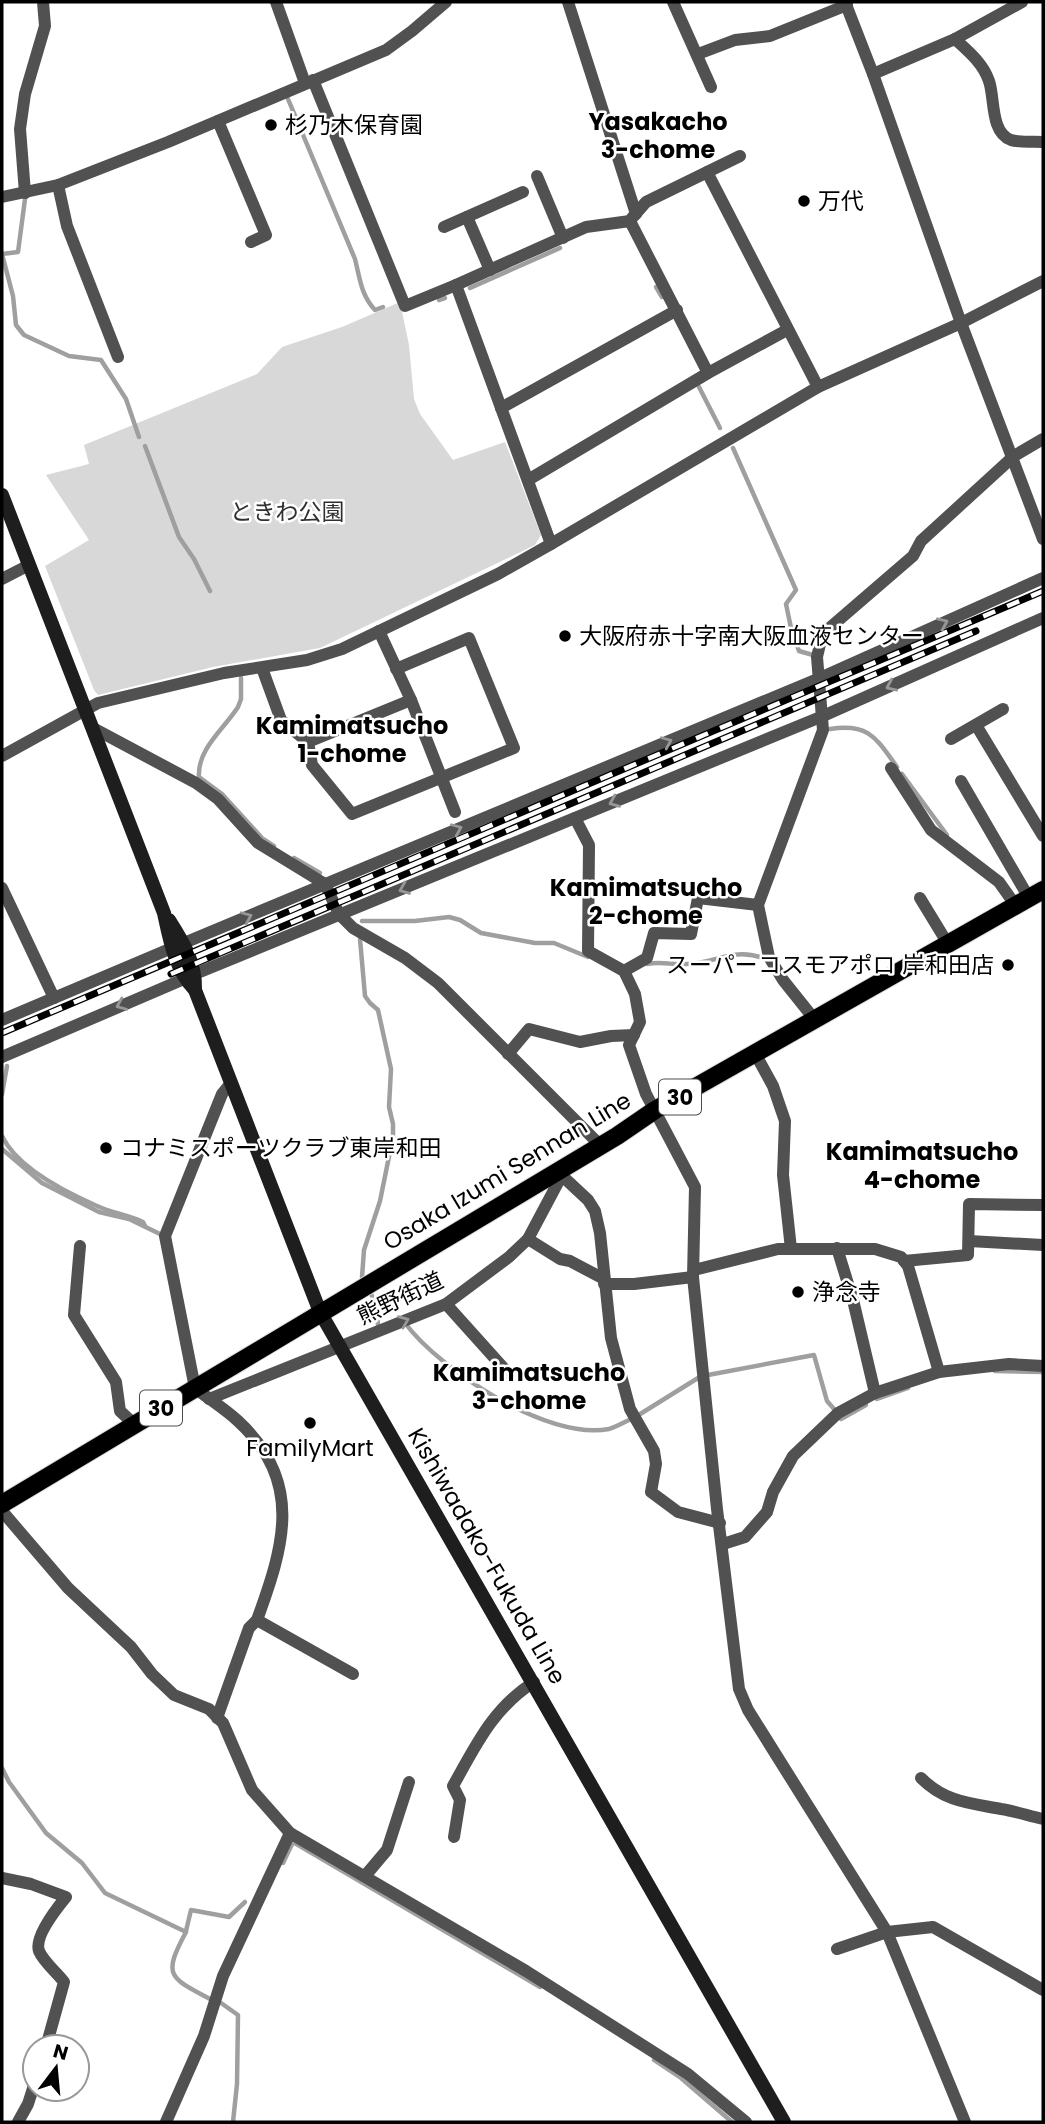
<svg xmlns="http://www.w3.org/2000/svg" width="1045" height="2124" font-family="Poppins,'Noto Sans JP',sans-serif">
	<rect width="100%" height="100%" fill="#fff"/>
	<!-- green -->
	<path fill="#d8d8d8" d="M400 302 409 345 414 399 420 414 453 460 505 442 541 535 535 545 320 648 213 667 98 695 94 690 45 566 89 540 46 475 89 464 84 445 257 374 282 347 342 327Z"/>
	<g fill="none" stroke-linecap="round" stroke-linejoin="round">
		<!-- stream -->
		<g stroke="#9f9f9f" stroke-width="4.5">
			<path d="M288 99 355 259C360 279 361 295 375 310L383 307"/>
			<path d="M25 199 18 252 2 254 13 296 16 325 24 335 69 356 101 360 126 399 139 437"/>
			<path d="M656 287 662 297"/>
			<path d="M470 288 560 248"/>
			<path d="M439 300 445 298"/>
			<path d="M699 387 720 428"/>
			<path d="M145 446 179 537 194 559 210 591"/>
			<path d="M733 448 796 590 786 604 791 628 799 651 813 655"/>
			<path d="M241 678V699L238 707C224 729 197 749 199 777L222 794 262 838 274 846"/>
			<path d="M830 729C869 723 876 738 897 767"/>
			<path d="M902 774 947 835"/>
			<path d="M294 858 320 873"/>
			<path d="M362 921H415L449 917 460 920 481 933 535 943H554L588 957"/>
			<path d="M360 939 365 996 370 1003 378 1010 391 1069 389 1107 393 1124V1137L380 1201 364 1250 362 1277"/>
			<path d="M647 964C661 961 672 965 686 964 715 964 732 947 763 958"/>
			<path d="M2 1094 7 1066"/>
			<path d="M2 1136C17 1168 65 1192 97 1206 112 1213 128 1215 143 1222L145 1226"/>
			<path d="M2 1149 42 1183 99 1212 129 1219 162 1235"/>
			<path d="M371 1294 376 1304 378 1325"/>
			<path d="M405 1323C440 1370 548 1441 609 1429 616 1427 623 1423 629 1420"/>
			<path d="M995 1371 1043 1372"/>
			<path d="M708 1375 814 1355 827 1401 834 1409"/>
			<path d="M877 1399 908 1388"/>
			<path d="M637 1416 698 1378"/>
			<path d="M841 1419 866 1405"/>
			<path d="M2 1768 9 1782 46 1833 82 1863 105 1893 186 1932C163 1975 168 1977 210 1999"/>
			<path d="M283 1863 293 1842 540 1987"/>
			<path d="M186 1931 191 1910 229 1917 245 1902"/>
			<path d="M221 2003 238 2015 237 2084 233 2122"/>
			<path d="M654 2060 681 2078 732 2122"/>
		</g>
		<defs>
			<path id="primary" d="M2 1504 617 1136 655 1110 1043 890"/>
		</defs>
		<!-- primary casing -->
		<use href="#primary" stroke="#dbdbdb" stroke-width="20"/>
		<!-- street -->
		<g stroke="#515151" stroke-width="12">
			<path d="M276 2 305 83"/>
			<path d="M568 2 636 214"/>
			<path d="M673 2 711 87"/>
			<path d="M845 2 873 74 961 323 1043 539"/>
			<path d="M955 39C968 51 983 63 989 81 995 98 990 132 1011 140 1020 143 1033 141 1043 142"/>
			<path d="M698 54 735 40 770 36 847 5"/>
			<path d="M873 74 955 39 1022 2"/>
			<path d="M313 80 405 306 456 285"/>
			<path d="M218 121 266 235 251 242"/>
			<path d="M707 172 818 387"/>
			<path d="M537 176 563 238"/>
			<path d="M58 185 67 226 118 357"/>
			<path d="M25 193 20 129 25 94 45 26 43 2"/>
			<path d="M2 197 58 185 168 142 386 50 412 31 446 2"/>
			<path d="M467 217 490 270"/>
			<path d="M632 218 646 202 740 156"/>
			<path d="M444 227 523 192"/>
			<path d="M501 408 677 310"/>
			<path d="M528 480 708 373 787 330"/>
			<path d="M551 544 456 285 586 227 630 221 708 373"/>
			<path d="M2 579 29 565"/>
			<path d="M379 631 411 700 455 812"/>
			<path d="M262 668 281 720 308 742 312 765 352 814 514 748 469 638 396 669"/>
			<path d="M976 725 1043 836"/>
			<path d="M93 728 196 783 218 799 258 843 325 884 339 914 353 928 405 958 438 983 600 1145"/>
			<path d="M951 739 1003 709"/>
			<path d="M308 742 411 700"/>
			<path d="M2 756 98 703 224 673 307 660 342 649 498 574 551 544 818 387 961 323 1043 281"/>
			<path d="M891 768 931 830 999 882 1016 906"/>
			<path d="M961 781 1029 898"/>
			<path d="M575 818 589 845 588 951 624 971 635 994 640 1022 629 1045 646 1094 695 1187 693 1277 717 1509 739 1689 748 1710 887 1932 965 2122"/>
			<path d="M2 888 54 998"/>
			<path d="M920 898 948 944"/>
			<path d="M184 943 820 678 1043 578"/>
			<path d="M624 971 647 958 654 933 691 934 698 898 758 905"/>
			<path d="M195 974 823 716 1043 618"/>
			<path d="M2 1020 172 948"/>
			<path d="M815 1020 783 980 769 957 758 905 823 730 817 657 821 640 826 631 913 556 921 541 1014 456 1043 439"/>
			<path d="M508 1054 529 1029 580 1042 611 1036 634 1035"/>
			<path d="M756 1055 773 1086 785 1121 783 1175 791 1249"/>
			<path d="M2 1057 184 979"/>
			<path d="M231 1083 222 1094 165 1236 195 1388C209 1399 225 1409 238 1421 304 1482 284 1546 257 1620"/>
			<path d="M558 1172 588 1200 595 1211 600 1233 611 1338 630 1409 654 1451 656 1464 651 1492 678 1512 720 1523"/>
			<path d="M528 1239 560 1259 570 1261 604 1279"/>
			<path d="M969 1241 1043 1245"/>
			<path d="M80 1246 74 1315 116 1382 120 1411 135 1425"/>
			<path d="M837 1248 853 1300 875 1393"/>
			<path d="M904 1261 968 1255 969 1204 1043 1205"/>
			<path d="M694 1270 778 1249H875L901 1257 908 1266 939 1372"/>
			<path d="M604 1284H634L693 1277"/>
			<path d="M446 1304 508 1373"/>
			<path d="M209 1399 446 1304 509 1257 528 1239 562 1175"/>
			<path d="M2 1511 68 1588 131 1647 152 1674 174 1695 209 1709 223 1723 252 1790 290 1833 526 1971 688 2074 746 2122"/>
			<path d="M723 1544 745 1537 767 1512 773 1492 793 1456 838 1413 875 1393 939 1372 1009 1364 1043 1366"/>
			<path d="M217 1718 249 1628 257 1620 353 1674"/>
			<path d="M921 1778C945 1802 969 1803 1001 1809 1015 1811 1029 1816 1043 1819"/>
			<path d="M454 1837 460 1800 453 1786C476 1745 493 1708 534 1682"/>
			<path d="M365 1876 387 1850 409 1782"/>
			<path d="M2 1878 31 1884 66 1897C57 1908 34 1937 39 1951 43 1961 57 1973 64 1982L46 2047"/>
			<path d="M837 1949 887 1932 933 1927 1043 1990"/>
			<path d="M18 2122 28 2104 35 2082"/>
			<path d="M166 2122 204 2036 223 1976 290 1833"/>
		</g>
		<!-- secondary -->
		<g stroke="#1e1e1e" stroke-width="14">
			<path d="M2 495 164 913C170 941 175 969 195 990L320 1312 784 2122"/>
			<path d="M169 920C183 942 196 963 195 990"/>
		</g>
		<!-- primary -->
		<use href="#primary" stroke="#000" stroke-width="18"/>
		<defs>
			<g id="rail">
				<path d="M171 974 976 631"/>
				<path d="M2 1033 1043 591"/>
			</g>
		</defs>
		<!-- rail casing -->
		<use href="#rail" stroke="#000" stroke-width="7"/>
		<!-- rail -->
		<use href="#rail" stroke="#fff" stroke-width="4.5" stroke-dasharray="13" stroke-linecap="butt"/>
	</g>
	<!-- one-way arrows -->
	<defs><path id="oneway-chevron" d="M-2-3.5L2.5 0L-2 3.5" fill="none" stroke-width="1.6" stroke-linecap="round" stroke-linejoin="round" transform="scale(1.75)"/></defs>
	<g stroke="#979797">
		<use href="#oneway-chevron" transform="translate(943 623) rotate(-24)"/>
		<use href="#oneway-chevron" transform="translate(891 686) rotate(156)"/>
		<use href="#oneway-chevron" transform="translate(667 742) rotate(-23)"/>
		<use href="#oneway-chevron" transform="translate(614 802) rotate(158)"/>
		<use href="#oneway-chevron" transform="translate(457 829) rotate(-23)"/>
		<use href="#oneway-chevron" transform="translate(404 889) rotate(158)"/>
		<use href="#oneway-chevron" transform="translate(247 917) rotate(-23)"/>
		<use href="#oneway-chevron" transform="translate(121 1005) rotate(157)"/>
		<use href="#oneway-chevron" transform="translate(404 1321) rotate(-22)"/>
	</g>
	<!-- markers -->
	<g fill="#000" stroke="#fff" stroke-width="2.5">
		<circle cx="271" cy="125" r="7"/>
		<circle cx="804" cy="201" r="7"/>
		<circle cx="565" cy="636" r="7"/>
		<circle cx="1008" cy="965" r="7"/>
		<circle cx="106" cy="1148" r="7"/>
		<circle cx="798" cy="1292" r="7"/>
		<circle cx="310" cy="1423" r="7"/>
	</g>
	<g text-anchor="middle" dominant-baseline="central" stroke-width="5" stroke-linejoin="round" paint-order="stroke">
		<!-- shield labels -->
		<g fill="#fff" stroke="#4c4c4c" stroke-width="2">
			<rect x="659" y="1079.5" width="42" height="35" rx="5"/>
			<rect x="140" y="1390.5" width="42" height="35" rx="5"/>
		</g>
		<g font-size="21" font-weight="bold" fill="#000">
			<text x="680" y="1097">30</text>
			<text x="161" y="1408">30</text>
		</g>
		<!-- poi labels -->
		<g font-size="23" fill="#000" stroke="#fff" text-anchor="start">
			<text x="285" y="125">杉乃木保育園</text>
			<text x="818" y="201">万代</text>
			<text x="579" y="636">大阪府赤十字南大阪血液センター</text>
			<text x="994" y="965" text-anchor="end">スーパーコスモアポロ 岸和田店</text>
			<text x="120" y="1148">コナミスポーツクラブ東岸和田</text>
			<text x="812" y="1292">浄念寺</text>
			<text x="310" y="1448" text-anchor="middle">FamilyMart</text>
		</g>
		<!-- park labels -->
		<g font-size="23" fill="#2f2f2f" stroke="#fff">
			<text x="287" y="512">ときわ公園</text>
		</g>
		<!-- street labels -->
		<g font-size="23" fill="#000" stroke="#fff">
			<text transform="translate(507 1171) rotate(-31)">Osaka Izumi Sennan Line</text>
			<text transform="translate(400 1298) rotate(-25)">熊野街道</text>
			<text transform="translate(487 1556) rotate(60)">Kishiwadako-Fukuda Line</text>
		</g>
		<!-- neighbourhood labels -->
		<g font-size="24" font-weight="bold" fill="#000" stroke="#fff">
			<text x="658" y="121">Yasakacho<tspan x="658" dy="28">3-chome</tspan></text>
			<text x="352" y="725">Kamimatsucho<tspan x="352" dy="28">1-chome</tspan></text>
			<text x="646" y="887">Kamimatsucho<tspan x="646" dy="28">2-chome</tspan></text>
			<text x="922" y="1151">Kamimatsucho<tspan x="922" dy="28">4-chome</tspan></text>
			<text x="529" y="1372">Kamimatsucho<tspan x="529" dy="28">3-chome</tspan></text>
		</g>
	</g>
	<!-- border -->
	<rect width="1045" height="2124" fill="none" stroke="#000000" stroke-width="7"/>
	<!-- north arrow -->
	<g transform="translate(56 2068) rotate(16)"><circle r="33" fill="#ffffff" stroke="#999999" stroke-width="2"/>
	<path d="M0-5L12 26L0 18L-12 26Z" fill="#000000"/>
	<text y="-10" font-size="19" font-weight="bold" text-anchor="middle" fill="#000000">N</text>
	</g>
</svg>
